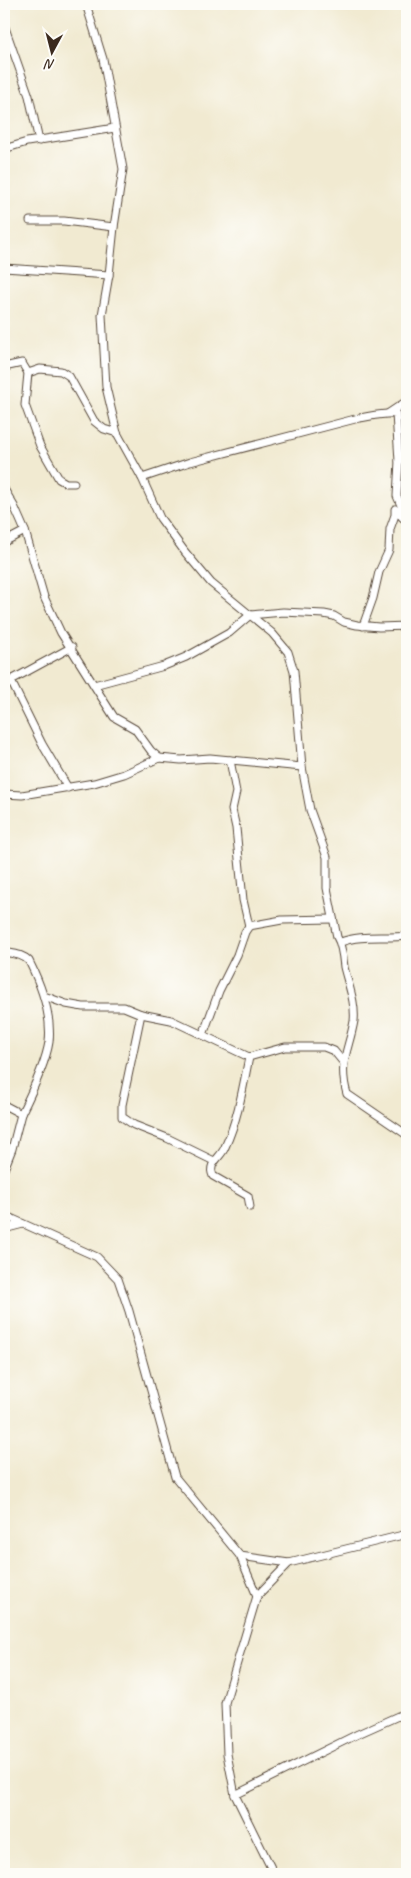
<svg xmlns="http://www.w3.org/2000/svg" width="411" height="1878" font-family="Caveat,sans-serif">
	<rect width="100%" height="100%" fill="#fdfcf7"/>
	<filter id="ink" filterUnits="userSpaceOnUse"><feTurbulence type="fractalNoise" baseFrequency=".02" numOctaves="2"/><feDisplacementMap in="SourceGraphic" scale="10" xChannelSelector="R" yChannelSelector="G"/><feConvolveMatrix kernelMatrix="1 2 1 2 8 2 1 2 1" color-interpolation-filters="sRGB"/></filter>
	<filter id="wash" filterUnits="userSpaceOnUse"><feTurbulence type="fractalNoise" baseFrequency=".0096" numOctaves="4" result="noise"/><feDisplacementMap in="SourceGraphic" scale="20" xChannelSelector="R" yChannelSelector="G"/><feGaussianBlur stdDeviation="1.12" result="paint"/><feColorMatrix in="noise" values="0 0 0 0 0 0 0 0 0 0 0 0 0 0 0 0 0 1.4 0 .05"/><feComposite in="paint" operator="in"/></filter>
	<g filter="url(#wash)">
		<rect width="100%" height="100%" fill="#f1ead1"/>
	</g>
	<g filter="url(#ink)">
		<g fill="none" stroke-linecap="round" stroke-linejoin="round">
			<defs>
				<g id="street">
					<path d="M86 4 103 59 123 169 114 227 109 275 102 315 106 387 117 433 142 478 160 518 185 552 211 583 272 633 288 652 294 671 302 767 310 810 327 857V888L337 937C342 945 343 957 344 967 348 984 356 1003 354 1021 349 1050 338 1062 347 1094L407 1135"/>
					<path d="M4 25 29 96 39 141"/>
					<path d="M4 149 27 142 115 128"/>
					<path d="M30 221H64L114 227"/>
					<path d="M4 268 109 275"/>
					<path d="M4 367 22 363 28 373 25 405 40 446 59 479 66 483H74"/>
					<path d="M28 373 40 369 61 371 69 376 94 421 104 429 117 433"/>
					<path d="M389 413 407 401"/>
					<path d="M399 461 407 458"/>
					<path d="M142 478 190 462 359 418C372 416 383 413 396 414L399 461 397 496 403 510V518L395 509V515L390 529 389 550 379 572 373 598 363 626"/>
					<path d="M4 489 14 506 25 531 44 597 61 633 114 717 135 729 151 751 159 758"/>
					<path d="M4 542 25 531"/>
					<path d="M11 681 42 744 68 788"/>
					<path d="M4 684 72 647"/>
					<path d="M94 685 164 666 186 657 229 633 250 615 283 612 324 614 334 616 344 622 357 625 379 627 407 626"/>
					<path d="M230 760 236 792 232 810 236 828 243 900 249 926"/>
					<path d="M4 794 22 795 94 783 124 774 159 758 181 760 210 758 302 767"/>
					<path d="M341 942C361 934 385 939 407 936"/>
					<path d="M4 952C14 954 22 954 29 961 41 985 52 1015 49 1042 46 1062 30 1096 21 1114L4 1105"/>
					<path d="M44 996 66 1004 83 1007H124L141 1014 171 1020 249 1057 285 1047H324L334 1051 343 1062"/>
					<path d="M141 1014 122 1105V1117L134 1125 167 1138 214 1161"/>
					<path d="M203 1035 219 991 237 955 245 932 249 926 282 920 333 919"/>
					<path d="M249 1057C243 1088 238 1119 225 1147 221 1158 207 1163 213 1176L248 1196 250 1207"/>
					<path d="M4 1169 12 1149 21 1114"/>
					<path d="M4 1215 97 1257 118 1279 129 1311 175 1477 240 1556 257 1596 225 1703 227 1754 235 1795 274 1874"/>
					<path d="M4 1229 23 1224"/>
					<path d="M240 1556 289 1563 407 1534"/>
					<path d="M257 1596 289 1563"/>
					<path d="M235 1795 358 1734 407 1712"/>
				</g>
			</defs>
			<!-- street casing -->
			<use href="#street" stroke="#564739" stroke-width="9"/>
			<!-- street -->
			<use href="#street" stroke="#fff" stroke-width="7"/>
		</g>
	</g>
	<!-- margin -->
	<rect width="411" height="1878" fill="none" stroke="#fdfcf7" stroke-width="20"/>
	<!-- north arrow -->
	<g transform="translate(52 52) rotate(187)" stroke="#fdfcf7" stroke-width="4" paint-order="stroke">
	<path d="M0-4L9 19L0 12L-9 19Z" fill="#3b2a1e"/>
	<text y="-8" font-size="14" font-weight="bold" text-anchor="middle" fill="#3b2a1e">N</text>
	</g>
</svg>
